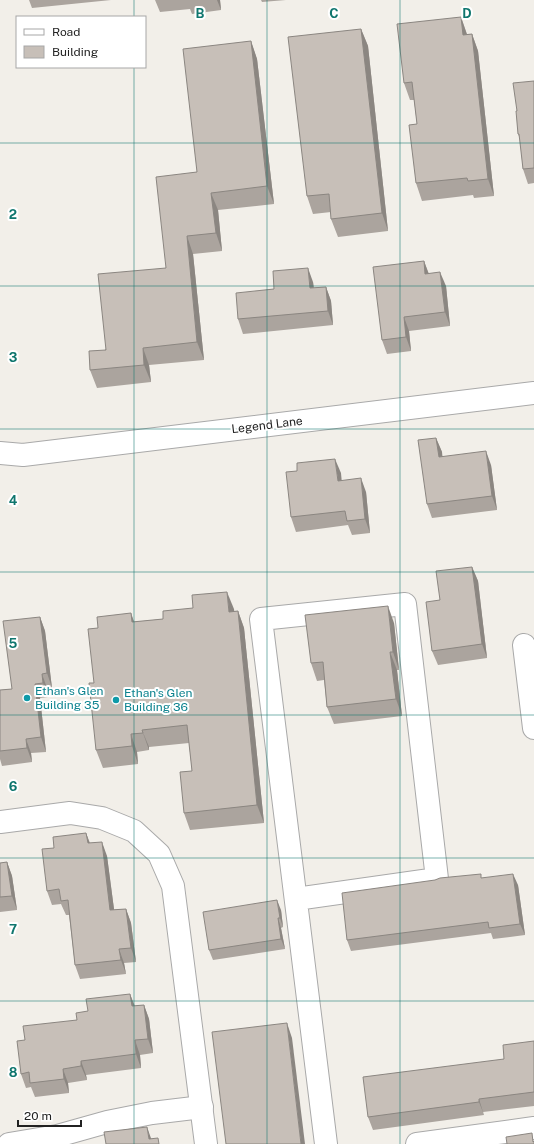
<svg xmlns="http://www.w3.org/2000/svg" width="534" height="1144" font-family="'Public Sans',sans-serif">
	<rect width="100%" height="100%" fill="#f2efe9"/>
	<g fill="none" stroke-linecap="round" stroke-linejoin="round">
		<defs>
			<g id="street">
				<path d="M0 453 23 455 534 393"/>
				<path d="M524 645 534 728"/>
				<path d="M0 822 70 813 102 818 134 831 159 854 173 886 206 1144"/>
				<path d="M296 899 437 879 405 604 261 619 326 1144"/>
				<path d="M9 1144 57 1136 107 1122 152 1113 202 1107"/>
				<path d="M417 1144 534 1128"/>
			</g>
		</defs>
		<!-- street casing -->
		<use href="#street" stroke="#a9a9a9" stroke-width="24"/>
		<!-- street -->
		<use href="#street" stroke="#fff" stroke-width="22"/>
	</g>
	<!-- wall -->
	<g fill="#aba49e">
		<path d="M29 0H111L32 8Z"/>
		<path d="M155 0H220L221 10 192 14 190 9 160 12Z"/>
		<path d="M261 0H286L262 2Z"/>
		<path d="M461 17 467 34H472L478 51 494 196 474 198 473 195 422 201 416 183 417 124 414 100H410L404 83Z"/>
		<path d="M361 29 368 46 388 231 338 237 331 219V212L313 214 307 196Z"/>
		<path d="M251 41 257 59 274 204 218 210 222 251 193 254 204 360 149 365 151 382 97 388 90 370 166 268 197 172Z"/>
		<path d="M534 81V183L528 184 523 169 520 139 518 134 517 111Z"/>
		<path d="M424 261 429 274 446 286 450 326 409 331 411 351 387 354 382 340Z"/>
		<path d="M313 282 314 288 326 287 331 301 333 325 243 334 238 319 274 289Z"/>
		<path d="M436 438 442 452V457L491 465 497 510 432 518 427 504Z"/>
		<path d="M341 473V480L366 492 370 533 352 535 348 525 296 532 291 517Z"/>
		<path d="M472 567 478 581 487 658 438 665 432 651 440 600Z"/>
		<path d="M234 609V611H238L244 628 264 823 190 830 184 813 192 771 189 743 149 747V750L137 752 138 764 103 768 96 750 94 683 98 628 131 613 134 622 163 619Z"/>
		<path d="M40 617 45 631 52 688H47L48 697 40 698 46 752 31 753 32 762 2 766 0 759V690L12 689Z"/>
		<path d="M394 623 399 670H397L402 716 334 724 327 707 324 680 317 681 311 663Z"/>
		<path d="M86 833 90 843 107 856 114 910 126 909 131 923 136 962 124 963 126 974 80 979 75 965 69 915H66L61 904 52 905 47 891 54 848Z"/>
		<path d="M7 862 12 876 17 910 0 912V863Z"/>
		<path d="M482 878 518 885 525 935 493 939 491 933 351 951 347 940Z"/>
		<path d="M281 910 283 927 281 928 285 949 213 960 209 950Z"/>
		<path d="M130 994 135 1006 144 1005 149 1019 153 1053 140 1055 141 1068 86 1075 87 1080 68 1083 69 1093 35 1097 31 1087 26 1088 21 1074 25 1040 77 1020 88 1011Z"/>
		<path d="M534 1041V1106L483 1112 484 1115 373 1130 368 1117 504 1059Z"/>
	</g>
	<!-- shaded-wall -->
	<g fill="#8b8681">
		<path d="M217 0H220L221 10Z"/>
		<path d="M461 17 467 35H463Z"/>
		<path d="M361 29 368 46 388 231 382 213Z"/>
		<path d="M472 34 478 51 494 196 488 179Z"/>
		<path d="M251 41 257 59 274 204 267 186Z"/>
		<path d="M211 193 218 210 222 251 216 233Z"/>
		<path d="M187 236 193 254 204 360 197 342Z"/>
		<path d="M424 261 429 275 425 274Z"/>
		<path d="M308 268 313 282 315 302 310 288Z"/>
		<path d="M440 272 446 286 450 326 445 312Z"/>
		<path d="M326 287 331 301 333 325 328 311Z"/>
		<path d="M404 317 409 331 411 351 406 337Z"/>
		<path d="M143 348 149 365 151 382 144 365Z"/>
		<path d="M436 438 442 452 444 471 439 457Z"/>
		<path d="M486 451 491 465 497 510 492 496Z"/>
		<path d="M335 459 341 473 343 495 338 481Z"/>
		<path d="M361 478 366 492 370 533 365 519Z"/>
		<path d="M472 567 478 581 487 658 482 644Z"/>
		<path d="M227 592 234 609 236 629 229 612Z"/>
		<path d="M388 606 394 623 399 670 393 652Z"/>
		<path d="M238 611 244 628 264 823 257 805Z"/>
		<path d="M131 613 137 631 132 622Z"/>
		<path d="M40 617 45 631 52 688 47 673Z"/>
		<path d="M390 652 397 670 402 716 396 699Z"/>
		<path d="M42 674 47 688 48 697 43 683Z"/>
		<path d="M35 684 40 698 46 752 41 737Z"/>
		<path d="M142 730 149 747V750L143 733Z"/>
		<path d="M131 734 137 752 138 764 132 746Z"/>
		<path d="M26 739 31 753 32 762 27 748Z"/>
		<path d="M86 833 91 847 88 843Z"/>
		<path d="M102 842 107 856 116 924 110 910Z"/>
		<path d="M7 862 12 876 17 910 12 896Z"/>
		<path d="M513 874 518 885 525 935 520 924Z"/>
		<path d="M277 900 281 910 283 927 280 918Z"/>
		<path d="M126 909 131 923 136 962 131 948Z"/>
		<path d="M278 918 281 928 285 949 281 939Z"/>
		<path d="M119 949 124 963 126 974 121 960Z"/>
		<path d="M130 994 135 1008 132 1006Z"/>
		<path d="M144 1005 149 1019 153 1053 148 1039Z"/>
		<path d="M287 1023 292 1038 305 1144H301Z"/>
		<path d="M135 1040 140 1055 141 1068 136 1054Z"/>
		<path d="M81 1061 86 1075 87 1080 81 1066Z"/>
		<path d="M63 1069 68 1083 69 1093 64 1079Z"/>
		<path d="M479 1099 483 1112 484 1115 479 1102Z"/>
		<path d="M147 1127 152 1141 149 1139Z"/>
	</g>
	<!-- building -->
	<g fill="#c7bfb8" stroke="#8b8681">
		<path d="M461 17 463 35 472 34 488 179 468 181 467 178 416 183 409 125 417 124 412 82 404 83 397 24Z"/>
		<path d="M361 29 382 213 331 219 329 194 307 196 288 37Z"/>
		<path d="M251 41 267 186 211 193 216 233 187 236 197 342 143 348 144 365 90 370 89 351 106 350 98 274 166 268 156 177 197 172 183 49Z"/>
		<path d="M534 81V168L523 169 519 134H518L516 111H517L513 83Z"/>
		<path d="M424 261 425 274 440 272 445 312 404 317 406 337 382 340 373 267Z"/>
		<path d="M308 268 310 288 326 287 328 311 238 319 236 293 274 289 273 271Z"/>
		<path d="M436 438 439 457 486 451 492 496 427 504 418 440Z"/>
		<path d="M335 459 338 481 361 478 365 519 347 521 345 511 291 517 286 472 297 471V463Z"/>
		<path d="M472 567 482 644 432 651 426 602 440 600 436 571Z"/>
		<path d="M227 592 229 612 238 611 257 805 184 813 180 772 192 771 187 725 142 730 143 733 131 734 132 746 96 750 89 683H94L88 629 98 628 97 617 131 613 132 622 163 619V611L193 608 192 595Z"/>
		<path d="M388 606 393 652H390L396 699 327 707 323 662 311 663 305 615Z"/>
		<path d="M40 617 47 673 42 674 43 683 35 684 41 737 26 739 27 748 0 751V690L12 689 3 621Z"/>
		<path d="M86 833 88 843 102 842 110 910 126 909 131 948 119 949 121 960 75 965 68 900 61 901 59 889 47 891 42 849 54 848 53 837Z"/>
		<path d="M7 862 12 896 0 897V863Z"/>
		<path d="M481 874V878L513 874 520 924 489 928 488 922 347 940 342 893 435 880 440 878Z"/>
		<path d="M277 900 280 918H278L281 939 209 950 203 912Z"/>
		<path d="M130 994 132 1006 144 1005 148 1039 135 1040 136 1054 81 1061V1066L63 1069 64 1079 30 1083 29 1072 21 1074 17 1041 25 1040 23 1026 77 1020 76 1013 88 1011 86 999Z"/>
		<path d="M287 1023 301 1144H226L212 1032Z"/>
		<path d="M534 1041V1092L479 1099V1102L368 1117 363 1077 504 1059 503 1045Z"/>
		<path d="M147 1127 149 1139 158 1138 159 1144H106L104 1132Z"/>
		<path d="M532 1133 533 1142 534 1141V1144H507L506 1137Z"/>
	</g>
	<!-- grid -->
	<path fill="none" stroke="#0f766e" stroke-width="1" stroke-opacity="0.55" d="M134 0V17M267 0V1144M400 0V1144M134 67V1144M0 143H534M0 286H534M0 429H534M0 572H534M0 715H534M0 858H534M0 1001H534"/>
	<!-- markers -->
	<g fill="#0f9aa8" stroke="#fff" stroke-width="1.5">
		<circle cx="27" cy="698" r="4"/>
		<circle cx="116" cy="700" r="4"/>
	</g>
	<g text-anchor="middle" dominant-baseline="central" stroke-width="4" stroke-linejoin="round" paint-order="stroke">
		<!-- street labels -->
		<g font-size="12" fill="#222" stroke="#fff">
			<text transform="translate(267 425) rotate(-7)">Legend Lane</text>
		</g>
		<!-- culture labels -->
		<g font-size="12" fill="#0d838f" stroke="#fff" text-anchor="start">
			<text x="35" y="691">Ethan's Glen<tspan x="35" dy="14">Building 35</tspan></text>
			<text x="124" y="693">Ethan's Glen<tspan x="124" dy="14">Building 36</tspan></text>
		</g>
	</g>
	<g font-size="13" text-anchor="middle" font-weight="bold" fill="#0f766e" stroke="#fff" stroke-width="4" stroke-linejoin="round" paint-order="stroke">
		<text x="200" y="18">B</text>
		<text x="334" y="18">C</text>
		<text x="467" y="18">D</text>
		<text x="13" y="219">2</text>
		<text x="13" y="362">3</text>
		<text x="13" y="505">4</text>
		<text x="13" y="648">5</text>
		<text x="13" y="791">6</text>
		<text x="13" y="934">7</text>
		<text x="13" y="1077">8</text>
	</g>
	<!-- legend -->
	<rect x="16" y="16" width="130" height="52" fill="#ffffff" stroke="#a7a7a7"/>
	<rect x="24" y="29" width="20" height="6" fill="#ffffff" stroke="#a7a7a7"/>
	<text x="52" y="36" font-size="12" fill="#222222">Road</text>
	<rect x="24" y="46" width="20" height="12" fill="#c7bfb8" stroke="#a7a7a7"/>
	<text x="52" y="56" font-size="12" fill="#222222">Building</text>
	<!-- scale -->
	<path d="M18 1120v6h63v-6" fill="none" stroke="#222222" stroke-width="2"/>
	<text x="24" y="1120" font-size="12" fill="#222222" stroke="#ffffff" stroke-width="3" paint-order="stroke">20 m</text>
</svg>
